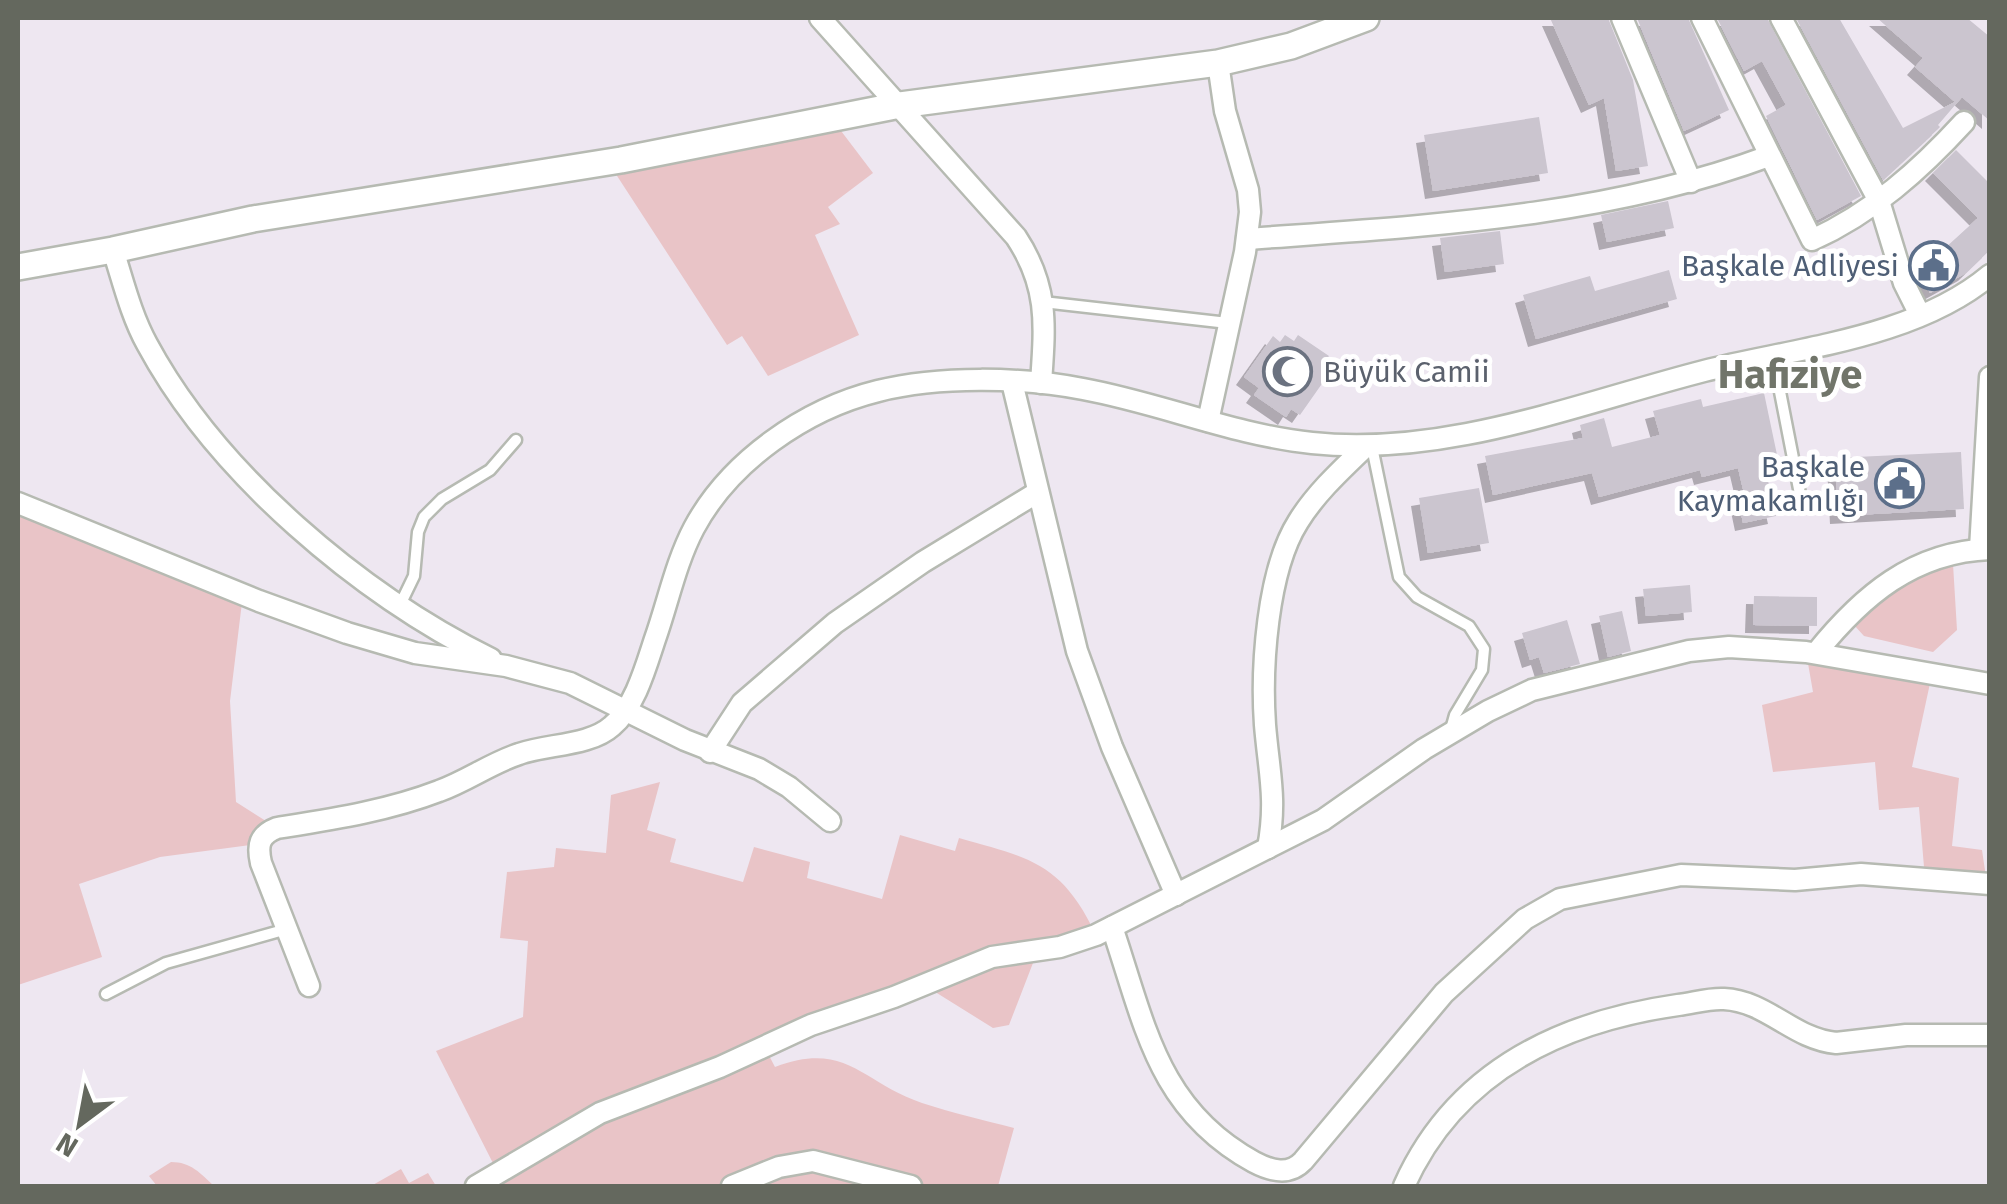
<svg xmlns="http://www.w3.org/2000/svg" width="2007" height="1204" font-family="'Fira Sans',sans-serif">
	<defs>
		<filter id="shadow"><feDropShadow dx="-8" dy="8" stdDeviation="0" flood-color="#0004"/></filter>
	</defs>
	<rect width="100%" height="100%" fill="#eee7f1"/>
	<!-- green -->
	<g fill="#e9c4c7">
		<path d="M832 119 873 173 828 207 840 224 815 235 859 335 768 376 742 336 727 345 608 162Z"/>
		<path d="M18 503 243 594 230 701 236 802 277 828 258 844 160 857 79 884 102 957 18 985Z"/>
		<path d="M1953 564 1957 630 1933 652 1864 636 1854 625C1885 597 1910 570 1953 564Z"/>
		<path d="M1806 652 1932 674 1912 767 1959 778 1952 846 1982 850 1987 884 1925 879 1919 807 1879 810 1875 762 1773 772 1762 705 1813 692Z"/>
		<path d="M660 782 647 830 676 839 670 862 743 882 754 847 810 862 807 878 882 899 900 835 955 851 959 838C1030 858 1062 863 1096 935L1038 950 1009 1025 993 1028 924 985 764 1046 775 1067C847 1040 862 1083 922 1103 952 1113 984 1120 1014 1128L998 1186H911L861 1173 858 1186H476L498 1173 436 1051 523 1017 528 941 500 938 507 872 554 867 556 848 606 853 611 795Z"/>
		<path d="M171 1162C191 1162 200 1173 214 1186H157L149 1176Z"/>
		<path d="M401 1169 409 1183 428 1173 436 1186H371Z"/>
	</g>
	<!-- building -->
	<g fill="#cbc5cf" filter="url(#shadow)">
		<path d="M1550 18H1608L1633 80 1648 166 1616 171 1604 98 1589 105Z"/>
		<path d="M1637 18H1688L1729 110 1684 131Z"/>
		<path d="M1717 18H1767L1861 196 1817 220 1766 116 1786 105 1762 61 1744 71Z"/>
		<path d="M1796 18H1839L1903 128 1955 102 1915 67 1923 58 1877 18H1967L1990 37V121L1962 97 1938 125 1940 127 1937 130 1883 180Z"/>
		<path d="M1539 117 1548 173 1433 191 1424 135Z"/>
		<path d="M1956 150 1990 184V250L1966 273 1930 293 1910 256 1938 240 1944 249 1978 218 1933 173Z"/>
		<path d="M1668 201 1674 228 1607 242 1601 215Z"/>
		<path d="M1500 231 1504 264 1445 272 1440 238Z"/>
		<path d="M1669 270 1677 299 1536 339 1523 295 1590 276 1595 291Z"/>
		<path d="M1285 335 1294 341 1298 335 1329 356 1324 362 1333 368 1300 415 1291 409 1286 417 1254 395 1259 388 1244 377 1273 336 1280 342Z"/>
		<path d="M1764 393 1780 469 1766 472 1776 516 1743 523 1739 504 1746 502 1738 468 1702 477 1700 470 1599 497 1592 473 1493 495 1485 456 1583 438 1580 425 1604 418 1612 447 1660 435 1653 411 1701 399 1703 407Z"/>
		<path d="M1961 452 1964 509 1838 516 1835 458Z"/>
		<path d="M1479 488 1489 543 1428 553 1419 498Z"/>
		<path d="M1690 585 1692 612 1646 616 1643 589Z"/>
		<path d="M1754 596 1817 597V626L1753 625Z"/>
		<path d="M1622 611 1631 651 1608 657 1599 616Z"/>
		<path d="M1567 620 1580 664 1544 673 1539 657 1530 660 1522 633Z"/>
	</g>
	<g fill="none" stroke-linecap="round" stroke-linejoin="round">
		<defs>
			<g id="service">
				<path d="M1043 302 1228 323"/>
				<path d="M1773 356 1800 494"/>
				<path d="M1372 447 1399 577 1417 597 1469 626 1484 649 1482 670 1455 715 1450 733"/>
				<path d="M399 607 414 576 418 532 424 517 442 499 490 470 516 440"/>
				<path d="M106 994 166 963 287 929"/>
			</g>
			<g id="minor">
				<path d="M820 18 1016 237C1049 287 1045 325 1041 383"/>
				<path d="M1622 18 1691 182"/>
				<path d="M1702 18 1812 240C1872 213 1920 170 1964 122"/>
				<path d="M1781 18 1879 201 1904 283 1920 315"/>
				<path d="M1247 239C1423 226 1602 218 1769 156"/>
				<path d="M113 250C123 281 131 315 147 344 217 474 360 594 491 659"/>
				<path d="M1012 382 1077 651 1112 747 1176 895"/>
				<path d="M1208 421 1245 252 1250 212 1248 190 1225 111 1218 63"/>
				<path d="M18 503 259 601 347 633 415 653 506 666 570 683 685 740 759 769 789 787 830 821"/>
				<path d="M1980 549 1990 377"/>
				<path d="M1816 653C1862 596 1913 552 1990 549"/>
				<path d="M710 752 742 703 835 623 923 562 1038 492"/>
				<path d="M1268 848C1277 799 1269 773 1265 725 1261 668 1267 571 1298 522 1315 494 1341 470 1365 447"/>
				<path d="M1112 927C1145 1024 1157 1109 1254 1162 1271 1171 1289 1176 1303 1161L1444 993 1525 919 1560 899 1681 875 1795 880 1861 874 1990 884"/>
				<path d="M309 986 261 863C257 845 259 835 277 828 333 819 387 811 439 791 467 781 491 763 519 754 547 744 590 746 612 726 635 707 646 666 655 639 668 602 676 562 694 528 730 461 805 409 878 391 938 376 1022 377 1083 389 1160 403 1234 435 1312 443 1446 457 1576 404 1704 371 1796 348 1915 338 1990 275"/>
				<path d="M476 1186 600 1113 720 1067 811 1025 894 997 992 957 1060 947 1096 935 1323 820 1424 749 1488 711 1532 690 1689 651 1729 647 1806 652 1990 684"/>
				<path d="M732 1186 779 1167 813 1161 911 1186"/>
				<path d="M1404 1186C1455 1072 1559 1022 1678 1005 1694 1003 1709 998 1724 999 1767 1001 1793 1039 1836 1043L1906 1035H1990"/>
			</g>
			<path id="tertiary" d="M18 267 113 250 253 219 621 160 900 105 1218 63 1291 46 1366 18"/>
		</defs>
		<!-- service casing -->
		<use href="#service" stroke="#b6bab2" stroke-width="15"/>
		<!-- minor casing -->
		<use href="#minor" stroke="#b6bab2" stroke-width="25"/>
		<!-- tertiary casing -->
		<use href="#tertiary" stroke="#b6bab2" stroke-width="30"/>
		<!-- service -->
		<use href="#service" stroke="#fff" stroke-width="10"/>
		<!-- minor -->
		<use href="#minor" stroke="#fff" stroke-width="20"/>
		<!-- tertiary -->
		<use href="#tertiary" stroke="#fff" stroke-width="25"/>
	</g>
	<!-- icons -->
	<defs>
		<symbol id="civic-ring" viewBox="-11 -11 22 22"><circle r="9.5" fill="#fff" stroke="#5c6f8a" stroke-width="1.5"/><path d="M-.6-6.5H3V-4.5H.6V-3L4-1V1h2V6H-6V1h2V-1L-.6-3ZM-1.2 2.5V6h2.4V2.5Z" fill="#5c6f8a"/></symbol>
		<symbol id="mosque-ring" viewBox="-11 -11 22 22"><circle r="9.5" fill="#fff" stroke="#6b7280" stroke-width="1.5"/><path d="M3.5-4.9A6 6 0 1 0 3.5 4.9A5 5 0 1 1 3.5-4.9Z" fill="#6b7280"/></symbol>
	</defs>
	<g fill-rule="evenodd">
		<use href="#civic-ring" x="1906" y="238" width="55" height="55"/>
		<use href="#mosque-ring" x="1260" y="344" width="55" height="55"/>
		<use href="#civic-ring" x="1872" y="456" width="55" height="55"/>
	</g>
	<g text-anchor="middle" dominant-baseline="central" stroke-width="10" stroke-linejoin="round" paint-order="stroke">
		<!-- service labels -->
		<g font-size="30" fill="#4e5e75" stroke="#fff" text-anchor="end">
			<text x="1899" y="266">Başkale Adliyesi</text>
			<text x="1865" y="467">Başkale<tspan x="1865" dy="34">Kaymakamlığı</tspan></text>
		</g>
		<!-- worship labels -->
		<g font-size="30" fill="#5b616d" stroke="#fff" text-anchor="start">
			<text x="1323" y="372">Büyük Camii</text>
		</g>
		<!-- district labels -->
		<g font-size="40" font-weight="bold" fill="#71756a" stroke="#fff">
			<text x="1790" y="375">Hafiziye</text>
		</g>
	</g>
	<!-- border -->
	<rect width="2007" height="1204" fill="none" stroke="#64685e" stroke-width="40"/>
	<!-- north arrow -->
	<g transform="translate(80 1124) rotate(212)" stroke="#ffffff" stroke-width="8" paint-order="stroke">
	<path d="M0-8L18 38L0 25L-18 38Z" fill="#64685e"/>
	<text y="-15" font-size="28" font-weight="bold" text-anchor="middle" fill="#64685e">N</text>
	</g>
</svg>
